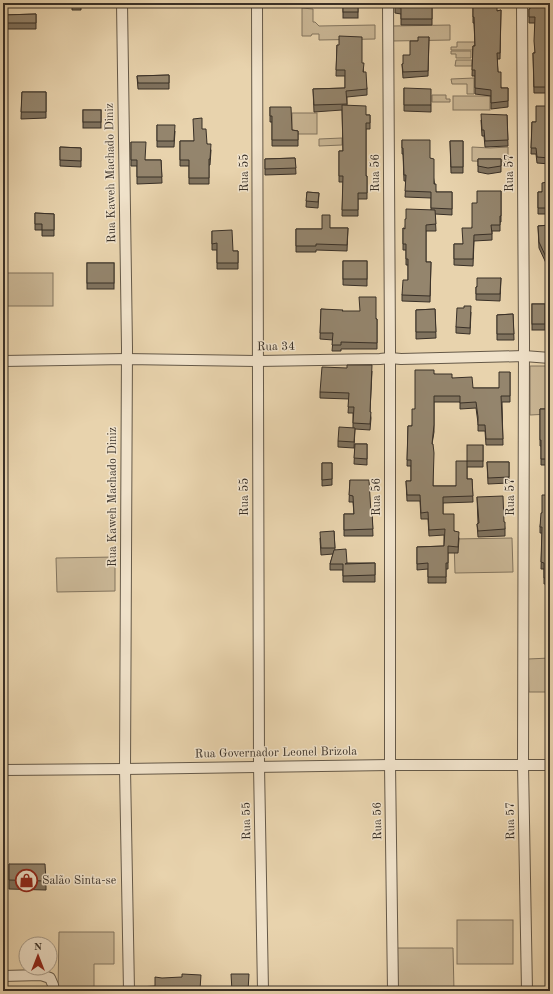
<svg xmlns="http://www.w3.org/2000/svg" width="553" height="994" font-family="'Old Standard TT',serif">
	<rect width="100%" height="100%" fill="#e8d3ad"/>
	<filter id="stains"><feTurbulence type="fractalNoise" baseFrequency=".005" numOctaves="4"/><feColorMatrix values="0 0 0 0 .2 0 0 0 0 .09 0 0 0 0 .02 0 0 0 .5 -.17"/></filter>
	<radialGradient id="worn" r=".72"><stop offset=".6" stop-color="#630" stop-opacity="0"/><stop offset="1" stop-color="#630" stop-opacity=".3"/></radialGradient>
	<!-- green -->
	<g fill="#cab796" stroke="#82745e">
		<path d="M302 8 313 9V22H315L319 26 375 25V39L319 40V34H312L311 36H302Z"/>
		<path d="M450 25V40L392 41V26Z"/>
		<path d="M457 42H478V50H451V47H457Z"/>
		<path d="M451 51H471V58H456V54H451Z"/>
		<path d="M456 60H472V66H455Z"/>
		<path d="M474 78V94H467V84H452L451 79Z"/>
		<path d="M432 95H446V99H450V102H432Z"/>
		<rect x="453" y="96" width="37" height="14"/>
		<rect x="292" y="113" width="25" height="21"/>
		<path d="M342 138V145L319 146V139Z"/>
		<path d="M472 147 490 148 508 147V162L472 161Z"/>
		<rect x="3" y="273" width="50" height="33"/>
		<path d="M530 366H550V414L530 415Z"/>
		<path d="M512 538 513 572 455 573 454 539Z"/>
		<path d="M115 557V591L57 592 56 558Z"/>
		<path d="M550 658V692H529L528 659Z"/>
		<rect x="457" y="920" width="56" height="44"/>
		<path d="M59 932H114V964H94V991H58Z"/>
		<path d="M397 948H453L454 991H397Z"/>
	</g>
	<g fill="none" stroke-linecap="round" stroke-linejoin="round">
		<defs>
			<g id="minor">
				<path d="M122 3 127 348 125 769 129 991"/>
				<path d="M257 3 259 766 263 991"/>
				<path d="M388 3 390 347V765L393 991"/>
				<path d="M522 3 524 342 523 765 527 991"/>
				<path d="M3 361 126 359 258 361 380 359 390 358 401 359 524 356 550 358"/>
				<path d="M3 770 125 769 390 765H550"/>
				<path d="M3 976 41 975 50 978 53 985 54 991"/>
			</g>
		</defs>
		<!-- minor casing -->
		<use href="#minor" stroke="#655948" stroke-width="12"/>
		<!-- minor -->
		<use href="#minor" stroke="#f0e2ca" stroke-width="10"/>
	</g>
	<!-- wall -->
	<g fill="#7f725e" stroke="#393027">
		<path d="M72 3H89V5H81V10H72Z"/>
		<rect x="343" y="3" width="15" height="15"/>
		<path d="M395 3H432V25H401V14L395 13Z"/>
		<path d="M473 3 497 11 501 10 500 59H497L498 72 501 88H508V107L491 109V96L475 94V76H472L473 46H475L474 23H473Z"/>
		<path d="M550 3V93H534L533 53H535V23H529V9Z"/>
		<path d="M36 14V29H3V15Z"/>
		<path d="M429 37 428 76 403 78 402 64H403L410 55 418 41Z"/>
		<path d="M337 45 362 63 367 89V95L347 97V105L366 115H370V129H366V176H367V199H358V216H342L343 182H339V151H343L342 110 314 112 313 89 345 88V76H336Z"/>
		<path d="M169 75V89H138L137 76Z"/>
		<path d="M404 88 431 105V112L404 111Z"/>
		<path d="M22 92H46V118L21 119Z"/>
		<path d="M550 106V164L537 163 536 154H531L532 122H536Z"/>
		<path d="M270 107 292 130 298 131V146H272V122H270Z"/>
		<rect x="83" y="110" width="18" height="18"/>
		<path d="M507 115 508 146 485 147 484 136H482L481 120Z"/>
		<path d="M157 125 175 131 174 147H157Z"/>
		<path d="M202 129 207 144 211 150 210 165H209V184H189V166H180V141H194Z"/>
		<path d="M402 140 430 158 436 192H452V215L435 214 436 231H426V262H431L430 302 402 301V295L408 280V265H406V250H403V228L405 229 406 219 431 210V198L405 197 406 181H404L403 154H402Z"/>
		<path d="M450 141H463V173H451Z"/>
		<path d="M131 142 145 160H161L162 183 137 184V166H131Z"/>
		<path d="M60 147 81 148V167L60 166Z"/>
		<path d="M295 158 296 174 265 175V159Z"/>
		<path d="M478 159H501V172L488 174 478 172Z"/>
		<path d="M550 176V214H538V192H542Z"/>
		<path d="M501 191V222H500V231H492V240L474 241 473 266 454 265V244H463L472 228 477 203Z"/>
		<path d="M307 192 319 193 318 208 306 207Z"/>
		<path d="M35 213 54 214V236H42V230H35Z"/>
		<path d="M550 225V266H546V263L539 248 538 226Z"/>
		<path d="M330 228H348L347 251 316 250V252H296V229H322Z"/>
		<path d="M212 231 233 251H238V269H217V250H212Z"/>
		<path d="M343 261H367V286L343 285Z"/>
		<rect x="87" y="263" width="27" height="26"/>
		<path d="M501 278 500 301 476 300V287Z"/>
		<path d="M549 295H550V317H548Z"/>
		<rect x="532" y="304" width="13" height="26"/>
		<path d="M464 308 471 312 470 334 456 333V327Z"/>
		<path d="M321 309 342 311 377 319V349H341V351H332L333 340 320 339Z"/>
		<path d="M435 309 436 338 416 339V310Z"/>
		<path d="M513 314 514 340H497V315Z"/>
		<path d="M372 371 370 412 371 418 370 430 355 429 354 448 338 447V441L353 428V413H348L349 399 320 398V392Z"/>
		<path d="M510 372V402H502L503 445H486L485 431H478V423L476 408 460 409V402H434V432L432 444 433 486H456L467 461 483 445V467H467V479H472L473 502 443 503V514L459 538 458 553H448V569H446V583H428V569L417 570V547L444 546V535L429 536 428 519H421L420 501H407L406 481H411V466H407L408 426H412L415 409 434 374 452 378 473 388H499Z"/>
		<path d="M540 409H550V465H541V446H540Z"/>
		<path d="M355 444H367V465L354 464Z"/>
		<path d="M487 462H509V483L488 484Z"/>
		<path d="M322 463H332V485L322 486Z"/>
		<path d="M550 479V584H544V569H541L542 533H540V527L542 513 549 495Z"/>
		<path d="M350 480 371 513H372L373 536H344V514H354L353 502H349Z"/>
		<path d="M477 497 504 522 505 529V536L478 537 477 524 478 523Z"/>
		<path d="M334 531 335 550 347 563H375V582H343V570H330V564L333 554 321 555 320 538Z"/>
		<path d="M9 864 46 881V890L9 889Z"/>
	</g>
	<!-- building -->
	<g fill="#94856d" stroke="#393027">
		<rect x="72" y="3" width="9" height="1"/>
		<rect x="343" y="3" width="15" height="9"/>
		<path d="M395 3H432V19H401V8L395 7Z"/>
		<path d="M473 3H497V11L501 10 500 53H497L498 72H501V88H508V101L491 103V90L475 88V70H472L473 46H475L474 17H473Z"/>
		<path d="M530 3H550V87H534L533 53H535L534 41 535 17H529V9H530Z"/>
		<path d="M36 14V23H3V15Z"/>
		<path d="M339 36 362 37V63H364L363 72H366L367 89 346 91 347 104 314 105 313 89 345 88V70H336L337 45H339Z"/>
		<path d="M418 37H429L428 71 403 72 402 64H403V55H410V41H418Z"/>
		<path d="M169 75V83H138L137 76Z"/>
		<path d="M404 88 431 89V105H404Z"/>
		<path d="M22 92H46V112H21Z"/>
		<path d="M342 105 366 106V115H370V123H366V176H367V193H358V210H342L343 176H339V151H343Z"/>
		<path d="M536 106H550V158L537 157 536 148H531L532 122H536Z"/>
		<path d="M270 107H291L292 130 298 131V140H272V116H270Z"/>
		<rect x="83" y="110" width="18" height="12"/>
		<path d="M481 114 507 115 508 140 485 141 484 130H482Z"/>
		<path d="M202 118V129H206L207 144H211L210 159H209V178H189V160H180V141H194L193 119Z"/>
		<path d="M157 125H175L174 141H157Z"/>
		<path d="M402 140H430V158L434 159V184H436V192H452V209L431 208V192L405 191 406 175H404L403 148H402Z"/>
		<path d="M450 141H463V167H451Z"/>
		<path d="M131 142H146L145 160H161L162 177H137V160H131Z"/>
		<path d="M60 147 81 148V161L60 160Z"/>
		<path d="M295 158 296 168 265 169V159Z"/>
		<path d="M478 159H501V166L488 168 478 166Z"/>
		<path d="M547 176H550V208H538V192H542V183L547 182Z"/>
		<path d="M477 191H501V216H500V225H491L492 234 474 235 473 259H454V244H463L462 228H472V203H477Z"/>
		<path d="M307 192 319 193 318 202 306 201Z"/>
		<path d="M406 209 435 210 436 224 426 225V262H431L430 296 402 295 403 280H408V259H406V244H403V228L405 229V219H406Z"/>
		<path d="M35 213 54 214V230H42V224H35Z"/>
		<path d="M322 215H330V228H348L347 245 316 244V246H296V229H322Z"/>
		<path d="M550 225V260H546V257L539 242 538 226Z"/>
		<path d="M232 230 233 251H238V263H217V243L212 244V231Z"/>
		<rect x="343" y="261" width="24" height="18"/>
		<rect x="87" y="263" width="27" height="20"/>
		<path d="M477 278H501L500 294H476V287H477Z"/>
		<path d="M549 295H550V311H548Z"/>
		<path d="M359 297H376V319H377V343L341 342V345H332L333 333H320L321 309 343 310 342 311H360Z"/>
		<rect x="532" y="304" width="13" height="20"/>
		<path d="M464 306H471L470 328 456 327 457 308H464Z"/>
		<path d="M435 309 436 332H416V310Z"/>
		<path d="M513 314 514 334H497V315Z"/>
		<path d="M347 365H372L370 412H371L370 424 353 423 354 407H348L349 393 320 392 322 367 347 368Z"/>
		<path d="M415 370H434V374H452V378L472 377 473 388H499V372H510V396H501L503 439H486L485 425H478V417L476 402 460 403V396H434V425L432 444H433L434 453 433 486H456V461H467V479H472L473 496 443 497V514H454V531L459 532 458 547 448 546V563H446V577H428V563L417 564V547L444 546 445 529 429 530 428 512 421 513 420 495H407L406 481H411V460H407L408 426H412V409H415Z"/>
		<path d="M540 409H550V459H541V440H540Z"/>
		<path d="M339 427 355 428 354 442 338 441Z"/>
		<path d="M355 444H367V459L354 458Z"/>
		<rect x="467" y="445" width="16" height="16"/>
		<path d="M487 462H509V477L488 478Z"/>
		<path d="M322 463H332V479L322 480Z"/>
		<path d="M549 479H550V578H544V563L541 562 542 527H540L541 513H542V495H550Z"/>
		<path d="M350 480H369L371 513H372L373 529 344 530V514H354L353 496 349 495Z"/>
		<path d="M503 496 504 522H505V529L478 531 477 524 479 523 477 497Z"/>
		<path d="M334 531 335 548H321L320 532Z"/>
		<path d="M346 549 347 563 345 564 375 563V575L343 576V564H330L334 550Z"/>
		<path d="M9 864H45L46 881 9 880Z"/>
		<path d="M182 974 201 975 200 989 210 990V991H138L139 987 155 986V977L162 978 182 977Z"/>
		<path d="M231 974H249L248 991H232Z"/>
		<rect x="28" y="988" width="16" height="3"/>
		<path d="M384 989V991H366V990Z"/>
	</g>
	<!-- icons -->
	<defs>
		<symbol id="shop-ring" viewBox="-11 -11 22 22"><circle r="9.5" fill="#f0e2ca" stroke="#8f2418" stroke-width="1.5"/><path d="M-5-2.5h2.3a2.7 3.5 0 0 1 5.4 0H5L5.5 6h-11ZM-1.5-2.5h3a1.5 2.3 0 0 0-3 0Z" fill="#8f2418"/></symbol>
	</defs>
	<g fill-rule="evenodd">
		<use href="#shop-ring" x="14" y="868" width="25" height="25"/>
	</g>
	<g text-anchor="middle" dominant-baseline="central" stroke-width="3" stroke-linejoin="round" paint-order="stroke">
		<!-- street labels -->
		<g font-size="12" fill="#393027" stroke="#f0e2ca">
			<text transform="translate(111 173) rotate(-91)">Rua Kaweh Machado Diniz</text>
			<text transform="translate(245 173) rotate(-90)">Rua 55</text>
			<text transform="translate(376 173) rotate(-90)">Rua 56</text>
			<text transform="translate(510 173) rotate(-90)">Rua 57</text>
			<text transform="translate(276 347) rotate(-1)">Rua 34</text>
			<text transform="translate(113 497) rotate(-90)">Rua Kaweh Machado Diniz</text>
			<text transform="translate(245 497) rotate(-90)">Rua 55</text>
			<text transform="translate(377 497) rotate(-90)">Rua 56</text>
			<text transform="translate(511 497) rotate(-90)">Rua 57</text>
			<text transform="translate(276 753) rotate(-1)">Rua Governador Leonel Brizola</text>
			<text transform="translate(247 821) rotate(-91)">Rua 55</text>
			<text transform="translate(378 821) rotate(-91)">Rua 56</text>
			<text transform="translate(511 821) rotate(-91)">Rua 57</text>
		</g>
		<!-- poi labels -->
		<g font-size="12" fill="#393027" stroke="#f0e2ca" text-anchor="start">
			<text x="42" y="881">Salão Sinta-se</text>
		</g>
	</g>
	<!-- margin -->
	<rect width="553" height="994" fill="none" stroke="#e8d3ad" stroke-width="16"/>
	<rect x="4" y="4" width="545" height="986" fill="none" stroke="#393027" stroke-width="2"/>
	<rect x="8" y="8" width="537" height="978" fill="none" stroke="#393027"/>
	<!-- north arrow -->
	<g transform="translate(38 956)"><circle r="19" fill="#f0e2ca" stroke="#a79b89"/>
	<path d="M0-3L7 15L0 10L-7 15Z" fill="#8f2418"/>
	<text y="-6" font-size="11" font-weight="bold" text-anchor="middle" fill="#393027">N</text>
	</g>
	<rect width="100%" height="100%" filter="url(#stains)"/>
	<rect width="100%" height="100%" fill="url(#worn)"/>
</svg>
